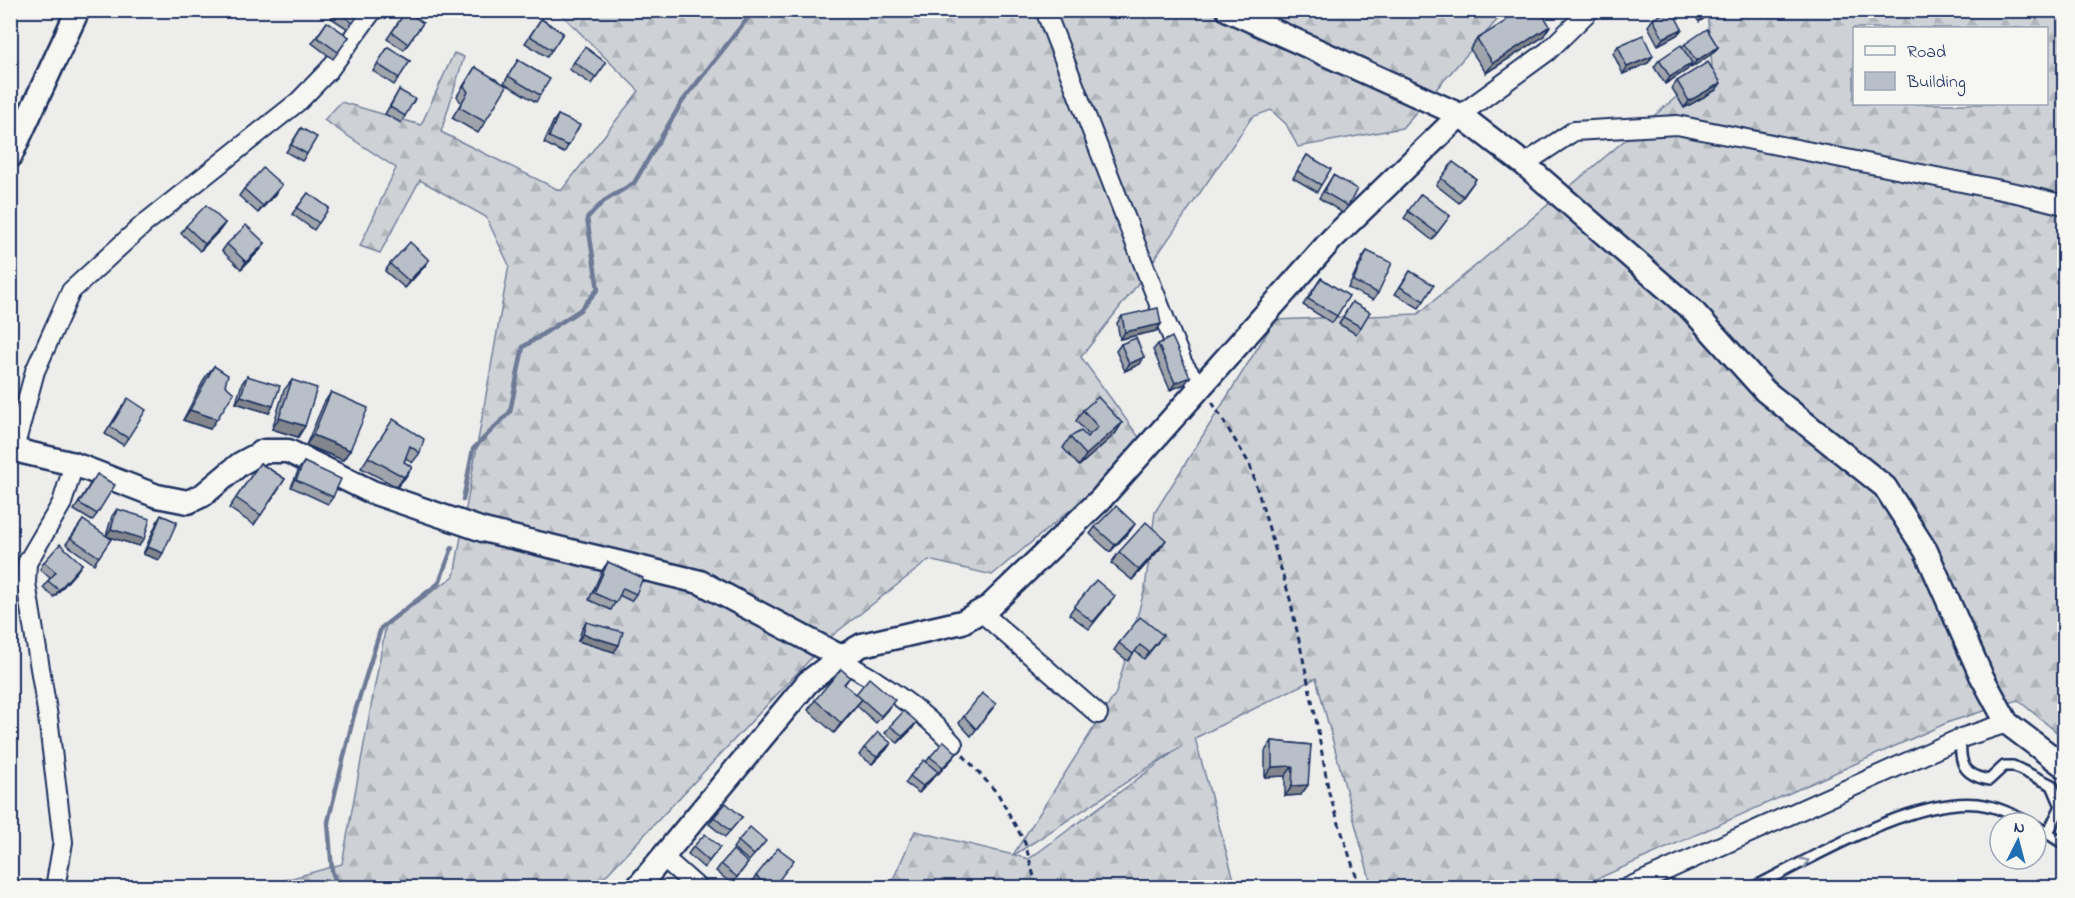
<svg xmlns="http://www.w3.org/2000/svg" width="2075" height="898" font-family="'Indie Flower',sans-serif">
	<defs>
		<pattern id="forest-firs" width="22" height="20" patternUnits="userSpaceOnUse" patternTransform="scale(1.5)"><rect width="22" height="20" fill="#ced2d7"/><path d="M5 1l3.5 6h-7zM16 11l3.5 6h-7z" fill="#b0b5bb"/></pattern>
	</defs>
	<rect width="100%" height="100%" fill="#edeeec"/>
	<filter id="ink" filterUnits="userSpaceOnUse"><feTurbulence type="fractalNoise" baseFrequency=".0167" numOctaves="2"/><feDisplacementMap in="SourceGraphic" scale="12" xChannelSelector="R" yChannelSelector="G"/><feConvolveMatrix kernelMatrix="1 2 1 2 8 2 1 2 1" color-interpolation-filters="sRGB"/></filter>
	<g filter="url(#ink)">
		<!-- forest -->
		<g fill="url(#forest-firs)" stroke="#74809a" stroke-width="1.5" fill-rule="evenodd">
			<path d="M558 11H1505L1402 128 1298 147 1286 124 1271 110 1252 117 1134 289 1081 357 1146 447 992 575 929 560 833 635 595 887 257 888 342 864 386 625 454 576 509 265 486 217 420 180 380 253 360 246 396 168 324 120 341 102 421 125 454 53 464 57 441 132 561 191 639 91Z"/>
			<path d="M1707 11H2064V731L2060 735 2018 700 1949 722 1579 887H1372L1316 678 1195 738 1236 887 889 888 915 831 1013 855 1116 693 1145 588 1155 512 1275 320 1418 314 1712 67ZM1854 28H2046V104H1854ZM1182 746 1029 859 1014 855Z"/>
		</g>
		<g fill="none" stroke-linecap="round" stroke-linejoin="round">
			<!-- stream -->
			<g stroke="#6e7a96" stroke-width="4.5">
				<path d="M463 500 473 449 510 412 523 347 580 310 598 289 587 218 604 201 634 183 682 102 754 10"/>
				<path d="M338 888 332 871 328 822 354 715 381 628 439 583 452 548"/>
			</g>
			<defs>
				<g id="service">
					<path d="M1961 738C1959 763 1963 775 1989 780L2004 766H2013L2052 785 2061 806 2048 833"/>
					<path d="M2036 826 2064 844"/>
					<path d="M1752 888C1813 858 1912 797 1978 804 1996 806 2014 815 2030 823"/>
				</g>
				<g id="minor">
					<path d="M1045 10 1164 317 1183 364 1193 378"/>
					<path d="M1460 115 1548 51 1590 10"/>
					<path d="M1524 164 1574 131 1677 125 2021 194 2064 205"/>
					<path d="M14 449 35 371 71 291 144 224 299 101 329 70 373 10"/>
					<path d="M981 612 1098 714"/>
					<path d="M841 657C852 669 863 672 876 681 904 699 931 719 953 744"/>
					<path d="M663 857 698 888"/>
					<path d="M55 888 63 842 48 717 26 583 27 563 62 503 74 464"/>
					<path d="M1627 888 1961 738 2007 723"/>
				</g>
				<g id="tertiary">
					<path d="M1228 10 1460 115 1524 164 1693 311 1765 391 1885 487 1926 551 1981 675 2007 723 2064 766"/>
					<path d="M10 157 78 10"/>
					<path d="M10 449 74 464 157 496 188 502 203 495 240 464 264 451H288L372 492 483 530 700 582 841 657"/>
					<path d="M637 888 808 682 841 657 862 645 962 622 990 606 1100 500 1332 239 1460 115"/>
				</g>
			</defs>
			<!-- service casing -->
			<use href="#service" stroke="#1b2f5e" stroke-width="14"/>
			<!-- minor casing -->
			<use href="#minor" stroke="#1b2f5e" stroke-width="22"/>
			<!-- tertiary casing -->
			<use href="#tertiary" stroke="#1b2f5e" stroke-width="27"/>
			<!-- path -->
			<g stroke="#1b2f5e" stroke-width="3" stroke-dasharray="6 4.5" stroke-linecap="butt">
				<path d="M1212 402 1250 465 1290 599 1315 714 1329 793 1360 888"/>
				<path d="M963 755 998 794 1025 843 1037 888"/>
			</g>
			<!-- service -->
			<use href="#service" stroke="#f6f6f2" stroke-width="9"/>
			<!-- minor -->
			<use href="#minor" stroke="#f6f6f2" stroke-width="18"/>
			<!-- tertiary -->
			<use href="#tertiary" stroke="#f6f6f2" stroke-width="22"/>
		</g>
		<!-- wall -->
		<g fill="#9fa4ac" stroke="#1b2f5e" stroke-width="1.5">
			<path d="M336 10H361L348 29 331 18Z"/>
			<path d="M1691 10H1716L1699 22Z"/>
			<path d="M406 11 423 23 404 50 387 39Z"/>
			<path d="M541 19 563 33 547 57 525 43Z"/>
			<path d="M1653 19 1682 29 1677 35 1658 45 1648 26Z"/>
			<path d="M327 22 349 37 333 59 312 43Z"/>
			<path d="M1543 37 1486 73 1470 49 1477 39Z"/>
			<path d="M1685 44 1718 47 1713 53 1691 68 1690 66 1687 70 1665 84 1654 67 1659 60 1682 47Z"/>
			<path d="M1618 46 1648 63 1623 74 1613 53Z"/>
			<path d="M388 47 410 61 394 85 373 71Z"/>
			<path d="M585 47 606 63 591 84 569 69Z"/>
			<path d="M518 60 540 95 536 102 504 83Z"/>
			<path d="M475 67 485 122 478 133 452 118 461 103 457 96Z"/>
			<path d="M1677 81 1716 90 1684 108 1672 88Z"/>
			<path d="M399 90 405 116 401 123 385 114Z"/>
			<path d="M558 115 568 146 564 153 544 143 553 122Z"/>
			<path d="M301 128 307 154 302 161 286 152Z"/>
			<path d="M1307 155 1321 185 1317 192 1293 178Z"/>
			<path d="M1453 162 1476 179 1459 203 1436 185Z"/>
			<path d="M1333 175 1348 206 1343 213 1319 198Z"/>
			<path d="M244 189 277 192 258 213 239 196Z"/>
			<path d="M308 193 329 208 314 230 292 214Z"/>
			<path d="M1421 194 1450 216 1432 240 1404 218Z"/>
			<path d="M225 223 220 230 200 251 181 233 186 226Z"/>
			<path d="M265 243 260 250 241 269 222 251 227 244Z"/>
			<path d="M1367 251 1378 293 1373 300 1348 288 1362 258Z"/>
			<path d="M429 260 424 267 405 288 385 271 390 264Z"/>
			<path d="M1410 271 1424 301 1419 308 1395 294Z"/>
			<path d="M1321 278 1337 316 1332 323 1303 305Z"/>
			<path d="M1352 302 1361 327 1356 334 1339 324Z"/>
			<path d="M1122 316 1161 324 1156 331 1120 339 1117 323Z"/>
			<path d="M1121 344 1144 357 1140 364 1125 371 1116 351Z"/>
			<path d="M1158 344 1185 384 1170 390 1153 350Z"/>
			<path d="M214 366 210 429 183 420 206 376Z"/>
			<path d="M247 376 269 413 236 403 242 383Z"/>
			<path d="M292 380 305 426 298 437 272 429 284 390Z"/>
			<path d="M331 392 350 450 343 460 306 445 324 403Z"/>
			<path d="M123 405 128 438 123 445 105 434Z"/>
			<path d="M1083 410 1122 423 1115 434 1079 466 1063 448 1070 437H1087L1089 435 1076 421Z"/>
			<path d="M386 430 420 453 412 463 406 458 404 462 412 467 397 487 361 468Z"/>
			<path d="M304 462 333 497 328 504 291 487 299 469Z"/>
			<path d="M260 463 285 479 254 525 229 508Z"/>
			<path d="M92 481 97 514 92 521 74 510Z"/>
			<path d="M117 509 139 546 106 536 111 539 94 564 66 544 83 520 106 536 112 516Z"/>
			<path d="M161 515 159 560 143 554 157 522Z"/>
			<path d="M1095 527 1130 531 1110 552 1090 534Z"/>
			<path d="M1159 550 1132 580 1111 563 1119 552Z"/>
			<path d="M44 562 82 564 77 571 54 597 43 588 50 578 40 569Z"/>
			<path d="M608 562 636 594 631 601 619 595 611 610 589 600 603 569Z"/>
			<path d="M1110 603 1089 629 1069 614 1074 607Z"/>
			<path d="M586 622 614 652 578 641 582 629Z"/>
			<path d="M1158 642 1144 659 1135 651 1128 661 1114 650 1119 643Z"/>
			<path d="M850 677 844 685 856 694 890 707 876 723 857 706 834 733 808 710 815 700Z"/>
			<path d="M996 704 971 736 959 723 964 716Z"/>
			<path d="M890 726 912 729 898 743 885 733Z"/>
			<path d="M1272 741 1311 745 1301 795 1285 796V776L1265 777V751Z"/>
			<path d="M891 743 886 750 872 764 859 755 864 748Z"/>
			<path d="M957 753 952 759 938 774 937 773 933 778 919 793 905 783 910 776 926 762 930 757Z"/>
			<path d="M714 817H742L725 837 709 824Z"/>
			<path d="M738 841 761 847 749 861 733 848Z"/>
			<path d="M693 847H720L704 868 688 854Z"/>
			<path d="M748 863 732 884 716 871 721 864Z"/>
			<path d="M756 876 774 888H757L751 883Z"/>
		</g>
		<!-- shaded-wall -->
		<g fill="#82868c" stroke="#1b2f5e" stroke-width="1.5">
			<path d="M1711 10H1716L1699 22 1704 15Z"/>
			<path d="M1550 26 1543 37 1486 73 1493 63Z"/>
			<path d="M1682 29 1677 35 1658 45 1663 38Z"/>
			<path d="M1718 47 1713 53 1691 68 1696 61Z"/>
			<path d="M1653 56 1648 63 1623 74 1627 67Z"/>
			<path d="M1692 63 1687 70 1665 84 1670 77Z"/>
			<path d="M1721 83 1716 90 1684 108 1689 101Z"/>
			<path d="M282 185 277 192 258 213 263 206Z"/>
			<path d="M225 223 220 230 200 251 205 244Z"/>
			<path d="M265 243 260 250 241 269 246 262Z"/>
			<path d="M429 260 424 267 405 288 409 281Z"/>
			<path d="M1161 324 1156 331 1120 339 1125 332Z"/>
			<path d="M1144 357 1140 364 1125 371 1129 364Z"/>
			<path d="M1190 377 1185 384 1170 390 1175 383Z"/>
			<path d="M241 396 273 406 269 413 236 403Z"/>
			<path d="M190 410 217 419 210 429 183 420Z"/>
			<path d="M279 418 305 426 298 437 272 429Z"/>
			<path d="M1122 423 1115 434 1079 466 1086 455Z"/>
			<path d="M313 435 350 450 343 460 306 445Z"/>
			<path d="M412 467 405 478 397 487 404 477Z"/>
			<path d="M1135 524 1130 531 1110 552 1115 545Z"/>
			<path d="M111 529 144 539 139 546 106 536Z"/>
			<path d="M1166 540 1159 550 1132 580 1139 570Z"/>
			<path d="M148 547 163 553 159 560 143 554Z"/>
			<path d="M82 564 77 571 54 597 59 590Z"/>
			<path d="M583 634 619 645 614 652 578 641Z"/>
			<path d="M862 699 854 709 834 733 841 723Z"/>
			<path d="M917 722 912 729 898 743 903 736Z"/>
			<path d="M891 743 886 750 872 764 877 757Z"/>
			<path d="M957 753 952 759 938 774 943 767Z"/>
			<path d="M1293 766 1285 776 1265 777 1272 767Z"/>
			<path d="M938 772 933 778 919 793 923 786Z"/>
			<path d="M1308 785 1301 795 1285 796 1292 786Z"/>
		</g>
		<!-- building -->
		<g fill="#b9bfc8" stroke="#1b2f5e" stroke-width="1.5">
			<path d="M336 10H361L353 23Z"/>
			<path d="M1513 10H1540L1550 26 1493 63 1477 39 1506 21Z"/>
			<path d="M1670 10H1672L1682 29 1663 38 1653 19Z"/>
			<path d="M1700 10H1711L1704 15Z"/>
			<path d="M406 11 423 23 408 44 392 32Z"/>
			<path d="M541 19 563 33 552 50 530 36Z"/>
			<path d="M327 22 349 37 338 52 317 37Z"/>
			<path d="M1707 29 1718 47 1696 61 1685 44Z"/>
			<path d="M1643 35 1653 56 1627 67 1618 46Z"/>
			<path d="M1681 45 1692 63 1670 77 1659 60Z"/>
			<path d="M388 47 410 61 399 78 377 64Z"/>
			<path d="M585 47 606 63 596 77 574 62Z"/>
			<path d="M518 60 550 79 540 95 508 76Z"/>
			<path d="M1708 62 1721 83 1689 101 1677 81Z"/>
			<path d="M475 67 507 86 485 122 459 107 468 92 464 86Z"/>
			<path d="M399 90 415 99 405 116 390 107Z"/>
			<path d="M558 115 580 125 568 146 549 137Z"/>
			<path d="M301 128 317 137 307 154 291 145Z"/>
			<path d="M1307 155 1331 169 1321 185 1297 171Z"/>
			<path d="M1453 162 1476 179 1463 196 1441 178Z"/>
			<path d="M263 168 282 185 263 206 244 189Z"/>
			<path d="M1333 175 1357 189 1348 206 1324 192Z"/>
			<path d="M308 193 329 208 319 223 297 208Z"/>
			<path d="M1421 194 1450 216 1437 233 1408 211Z"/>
			<path d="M206 205 225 223 205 244 186 226Z"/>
			<path d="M246 225 265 243 246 262 227 244Z"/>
			<path d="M410 242 429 260 409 281 390 264Z"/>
			<path d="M1367 251 1392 263 1378 293 1353 281Z"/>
			<path d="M1410 271 1434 285 1424 301 1400 287Z"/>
			<path d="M1321 278 1349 296 1337 316 1308 299Z"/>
			<path d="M1352 302 1370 312 1361 327 1343 317Z"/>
			<path d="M1158 308 1161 324 1125 332 1122 316Z"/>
			<path d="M1172 337 1190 377 1175 383 1158 344Z"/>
			<path d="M1136 338 1144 357 1129 364 1121 344Z"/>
			<path d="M214 366 228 375 225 385 234 393 217 419 190 410Z"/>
			<path d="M247 376 280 386 273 406 241 396Z"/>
			<path d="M292 380 317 388 305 426 279 418Z"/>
			<path d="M331 392 368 408 350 450 313 435Z"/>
			<path d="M1098 397 1122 423 1086 455 1070 437 1081 431 1087 437 1098 427 1083 410Z"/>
			<path d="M128 398 146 410 128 438 110 427Z"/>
			<path d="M393 419 424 439 420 453 410 446 404 462 412 467 404 477 368 457Z"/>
			<path d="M304 462 341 479 333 497 296 480Z"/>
			<path d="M260 463 285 479 261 515 236 498Z"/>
			<path d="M97 474 115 485 97 514 79 503Z"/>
			<path d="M1116 506 1135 524 1115 545 1095 527Z"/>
			<path d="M117 509 150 519 144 539 111 529Z"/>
			<path d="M161 515 177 522 163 553 148 547Z"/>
			<path d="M83 520 111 539 99 557 71 538Z"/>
			<path d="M1146 522 1166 540 1139 570 1119 552Z"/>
			<path d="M60 544 82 564 59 590 48 581 56 572 44 562Z"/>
			<path d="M608 562 643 578 636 594 623 588 616 603 594 593Z"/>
			<path d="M1096 580 1115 596 1093 622 1074 607Z"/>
			<path d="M1140 617 1163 635 1149 652 1140 645 1133 654 1119 643Z"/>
			<path d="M586 622 623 632 619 645 583 634Z"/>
			<path d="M841 669 850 677 844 684 862 699 841 723 815 700Z"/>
			<path d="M869 678 895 700 881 716 856 694Z"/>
			<path d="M982 693 996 704 976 729 964 716Z"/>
			<path d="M904 711 917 722 903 736 890 726Z"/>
			<path d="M878 732 891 743 877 757 864 748Z"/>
			<path d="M944 741 957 753 943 767 930 757Z"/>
			<path d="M1272 741 1311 745 1308 785 1292 786 1293 766 1272 767Z"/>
			<path d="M924 760 938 772 923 786 910 776Z"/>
			<path d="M726 803 742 817 730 831 714 817Z"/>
			<path d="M750 827 766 841 754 855 738 841Z"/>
			<path d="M705 834 720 847 709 861 693 847Z"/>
			<path d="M778 848 794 860 773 888H770L756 876Z"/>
			<path d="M733 850 748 863 737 877 721 864Z"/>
		</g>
		<!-- one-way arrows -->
		<defs><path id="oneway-chevron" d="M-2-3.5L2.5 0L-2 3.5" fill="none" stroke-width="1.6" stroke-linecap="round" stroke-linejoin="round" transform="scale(1.5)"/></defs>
		<use stroke="#8892a8" href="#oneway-chevron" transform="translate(1805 862) rotate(-26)"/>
	</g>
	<!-- margin -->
	<rect width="2075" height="898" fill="none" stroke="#f6f6f2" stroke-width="36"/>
	<rect x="18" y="18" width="2039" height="862" fill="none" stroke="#1b2f5e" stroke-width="2" filter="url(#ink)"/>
	<!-- legend -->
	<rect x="1853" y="27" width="195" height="78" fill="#f6f6f2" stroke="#9ea6b7" stroke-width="1.5"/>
	<rect x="1865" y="46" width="30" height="9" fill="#f6f6f2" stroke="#9ea6b7" stroke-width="1.5"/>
	<text x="1907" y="57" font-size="18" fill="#1b2f5e">Road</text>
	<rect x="1865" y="72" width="30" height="18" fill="#b9bfc8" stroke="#9ea6b7" stroke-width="1.5"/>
	<text x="1907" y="87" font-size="18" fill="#1b2f5e">Building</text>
	<!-- north arrow -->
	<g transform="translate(2018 841) rotate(6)"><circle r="28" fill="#f6f6f2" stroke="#9ea6b7" stroke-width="1.5"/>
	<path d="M0-4.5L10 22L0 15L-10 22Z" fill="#1f6fb2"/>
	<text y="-9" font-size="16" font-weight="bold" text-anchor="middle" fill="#1b2f5e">N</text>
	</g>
</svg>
